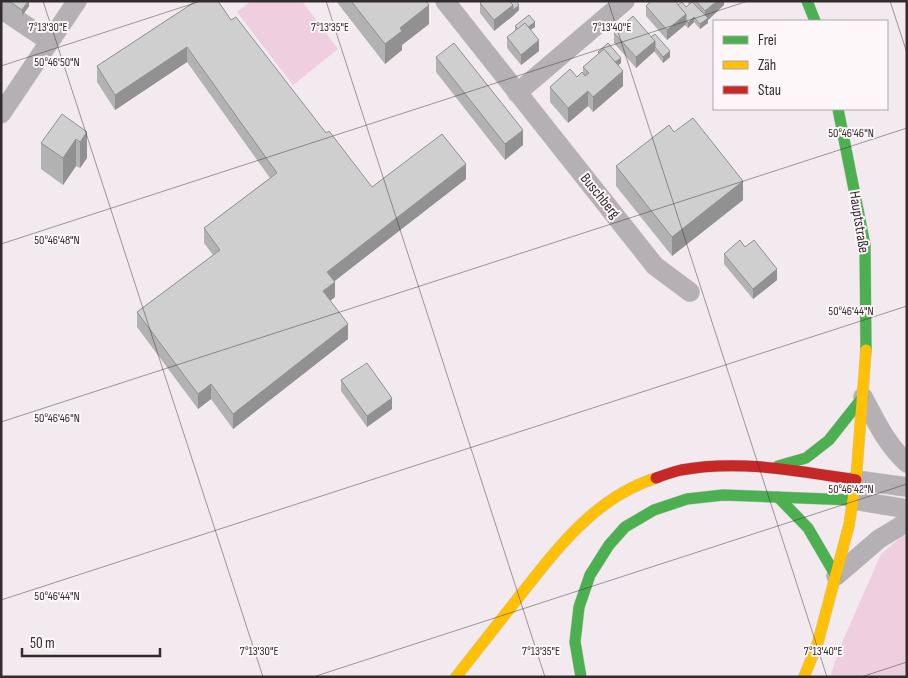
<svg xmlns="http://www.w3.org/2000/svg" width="908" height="678" font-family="'Sofia Sans Condensed',sans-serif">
	<rect width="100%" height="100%" fill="#f3eaef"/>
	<!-- green -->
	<g fill="#eecedf">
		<path d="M251 1H302L338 49 293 85 237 12Z"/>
		<path d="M907 532V677H830L841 645 881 554Z"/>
	</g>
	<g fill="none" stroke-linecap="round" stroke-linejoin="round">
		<defs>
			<g id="street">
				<path d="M445 1 655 266 690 292"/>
				<path d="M1 9 49 41"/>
				<path d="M517 93 625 1"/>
				<path d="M1 114 77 1"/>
				<path d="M863 397C876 421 886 444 907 463"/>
				<path d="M856 480 907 487"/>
				<path d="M853 500 907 509"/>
				<path d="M836 576 879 539 907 522"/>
			</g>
			<g id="fast">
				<path d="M807 1 815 21"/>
				<path d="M838 109 865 245 866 350"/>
				<path d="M778 466 806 458 829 440 863 397"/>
				<path d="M778 497 808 528 836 576"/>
				<path d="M581 677 575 642 579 607 590 575 609 545 625 527 654 510 687 499 723 495 853 500"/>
			</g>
			<g id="slow">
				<path d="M456 677C478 649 500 621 522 593 559 546 596 497 656 478"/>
				<path d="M804 677 818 642 849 525 856 480 866 350"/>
			</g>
			<path id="jam" d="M656 478C664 475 673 472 681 470 739 459 799 471 856 480"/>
		</defs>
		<!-- street casing -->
		<use href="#street" stroke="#cfc9cc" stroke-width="20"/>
		<!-- fast casing -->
		<use href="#fast" stroke="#cfc9cc" stroke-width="12"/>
		<!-- slow casing -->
		<use href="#slow" stroke="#cfc9cc" stroke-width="12"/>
		<!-- jam casing -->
		<use href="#jam" stroke="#cfc9cc" stroke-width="12"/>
		<!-- street -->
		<use href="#street" stroke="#b4b0b3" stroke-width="19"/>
		<!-- fast -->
		<use href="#fast" stroke="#4caf50" stroke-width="11"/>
		<!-- slow -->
		<use href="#slow" stroke="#ffc107" stroke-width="11"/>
		<!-- jam -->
		<use href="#jam" stroke="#c62828" stroke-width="11"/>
	</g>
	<!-- wall -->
	<g fill="#b2b2b3">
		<path d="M8 1 29 6 22 16 8 6Z"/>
		<path d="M194 1H218L231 20 326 133 372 187 466 179 334 281 335 297 330 301 348 339 233 429 211 399 198 409 137 327V312L213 255 204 243V228L270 178 187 62 115 110 97 82V66L194 2Z"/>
		<path d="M336 1H426L429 24 402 45V50L385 64Z"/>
		<path d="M687 1H724V5L708 20V23L700 29 694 22 688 28 685 25 667 40 646 16V6L678 5 686 7 689 4Z"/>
		<path d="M480 3 519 10 494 31 480 13Z"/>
		<path d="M515 26 535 27 530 30 539 51 521 65 507 48V37L515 31Z"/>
		<path d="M614 33 651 37 670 57 663 63 654 51 636 68 614 43Z"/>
		<path d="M598 52 621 63 618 65 623 86 593 112 588 106 568 123 550 102V87L583 74V67L598 54Z"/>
		<path d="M436 57 523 145 505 160 436 72Z"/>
		<path d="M87 132V158L80 168 76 166 63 185 41 169V143Z"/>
		<path d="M674 132 743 200 672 256 616 186V166Z"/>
		<path d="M745 247 777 280 753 299 724 264V254Z"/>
		<path d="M341 380 392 409 367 427 341 391Z"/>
	</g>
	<!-- shaded-wall -->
	<g fill="#919192">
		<path d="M29 1V6L22 16V10Z"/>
		<path d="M717 1H724V5L708 20V23L700 29V24L705 20V11Z"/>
		<path d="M429 5V24L402 45V50L385 64V44L400 28Z"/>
		<path d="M513 5V16L494 31V20Z"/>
		<path d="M519 5V10L513 16V10Z"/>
		<path d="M686 14V24L667 40V30Z"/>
		<path d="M694 17V22L688 28V23Z"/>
		<path d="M535 22V27L520 37V32Z"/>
		<path d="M539 40V51L521 65V55Z"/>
		<path d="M655 41V51L636 68V57Z"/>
		<path d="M187 47V62L115 110V95Z"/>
		<path d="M670 51V57L663 63V57Z"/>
		<path d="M621 58V63L610 72V66Z"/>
		<path d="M623 71V86L593 112V97Z"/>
		<path d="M588 91V106L568 123V108Z"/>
		<path d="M523 130V145L505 160V144Z"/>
		<path d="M87 132V158L80 168V142Z"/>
		<path d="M76 139V166L63 185V158Z"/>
		<path d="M466 164V179L327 287V272Z"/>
		<path d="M743 181V200L672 256V237Z"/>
		<path d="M777 269V280L753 299V289Z"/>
		<path d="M335 282V297L323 306V291Z"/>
		<path d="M348 324V339L233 429V414Z"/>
		<path d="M211 384V399L198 409V394Z"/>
		<path d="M392 398V409L367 427V416Z"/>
	</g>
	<!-- building -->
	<g fill="#cfcfd0" stroke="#919192">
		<path d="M9 1H28L22 10Z"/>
		<path d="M196 1H218L231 20 236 17 326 133 329 131 372 187 442 134 466 164 327 272 335 282 323 291 348 324 233 414 211 384 198 394 137 312 220 250 204 228 277 173 187 47 115 95 97 66Z"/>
		<path d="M351 1H426L429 5 400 28 402 31 385 44Z"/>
		<path d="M482 1H509L513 5 494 20 480 3Z"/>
		<path d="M509 1H516L519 5 513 10V5Z"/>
		<path d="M651 1H675L686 14 667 30 646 6Z"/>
		<path d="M696 1H717L705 11Z"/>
		<path d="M682 2 686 7 692 2 708 18 700 24 694 17 688 23 686 20V14L678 5Z"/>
		<path d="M529 15 535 22 528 27 525 23 518 29 515 26Z"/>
		<path d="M633 16 655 41 636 57 614 33Z"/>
		<path d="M525 23 539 40 521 55 507 37Z"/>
		<path d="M655 34 670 51 663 57 655 47V41L651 37Z"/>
		<path d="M454 43 523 130 505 144 436 57Z"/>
		<path d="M608 43 621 58 615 62 604 49 599 53 598 52Z"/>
		<path d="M604 49 623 71 593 97 588 91 568 108 550 87 570 69 577 77 582 72 585 76 589 73 583 67Z"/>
		<path d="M62 114 87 132 80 142 76 139 63 158 41 143Z"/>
		<path d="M693 118 743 181 672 237 616 166 669 125 674 132Z"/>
		<path d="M740 240 745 247 754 240 777 269 753 289 724 254Z"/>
		<path d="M367 363 392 398 367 416 341 380Z"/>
	</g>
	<!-- ticks -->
	<path fill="none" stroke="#322c2f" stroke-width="1" stroke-opacity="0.45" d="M43 1 263 677M326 1 545 677M608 1 827 677M890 1 907 53M1 66 201 1M1 244 748 1M1 422 907 128M1 600 907 306M313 677 907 484M861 677 907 662"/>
	<g text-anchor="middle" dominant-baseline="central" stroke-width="4" stroke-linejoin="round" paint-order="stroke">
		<!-- street labels -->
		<g font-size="15" fill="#322c2f" stroke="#fef7fa">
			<text transform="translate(600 196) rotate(51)">Buschberg</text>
			<text transform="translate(859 222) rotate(81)">Hauptstraße</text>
		</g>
	</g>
	<g font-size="12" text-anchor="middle" fill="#322c2f" stroke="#fef7fa" stroke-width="4" stroke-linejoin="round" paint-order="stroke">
		<text x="48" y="31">7°13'30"E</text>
		<text x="330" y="31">7°13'35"E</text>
		<text x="612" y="31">7°13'40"E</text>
		<text x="57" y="66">50°46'50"N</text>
		<text x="851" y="137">50°46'46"N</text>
		<text x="57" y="244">50°46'48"N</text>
		<text x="851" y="315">50°46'44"N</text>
		<text x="57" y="422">50°46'46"N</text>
		<text x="851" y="493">50°46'42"N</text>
		<text x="57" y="600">50°46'44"N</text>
		<text x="259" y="655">7°13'30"E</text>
		<text x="541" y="655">7°13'35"E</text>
		<text x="823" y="655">7°13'40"E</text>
	</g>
	<!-- border -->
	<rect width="908" height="678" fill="none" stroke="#322c2f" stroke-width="5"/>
	<!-- legend -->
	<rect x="713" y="20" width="175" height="90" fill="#fef7fa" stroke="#aca6a9"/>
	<rect x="723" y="36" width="25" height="8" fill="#4caf50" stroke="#aca6a9"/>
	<text x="758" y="45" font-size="15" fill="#322c2f">Frei</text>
	<rect x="723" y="61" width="25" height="8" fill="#ffc107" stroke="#aca6a9"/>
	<text x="758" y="70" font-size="15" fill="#322c2f">Zäh</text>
	<rect x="723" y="86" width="25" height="8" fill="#c62828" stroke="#aca6a9"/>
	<text x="758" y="95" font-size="15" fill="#322c2f">Stau</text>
	<!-- scale -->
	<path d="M22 648v8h138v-8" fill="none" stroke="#322c2f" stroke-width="2.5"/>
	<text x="30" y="648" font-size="15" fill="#322c2f" stroke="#fef7fa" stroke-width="4" paint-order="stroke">50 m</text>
</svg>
